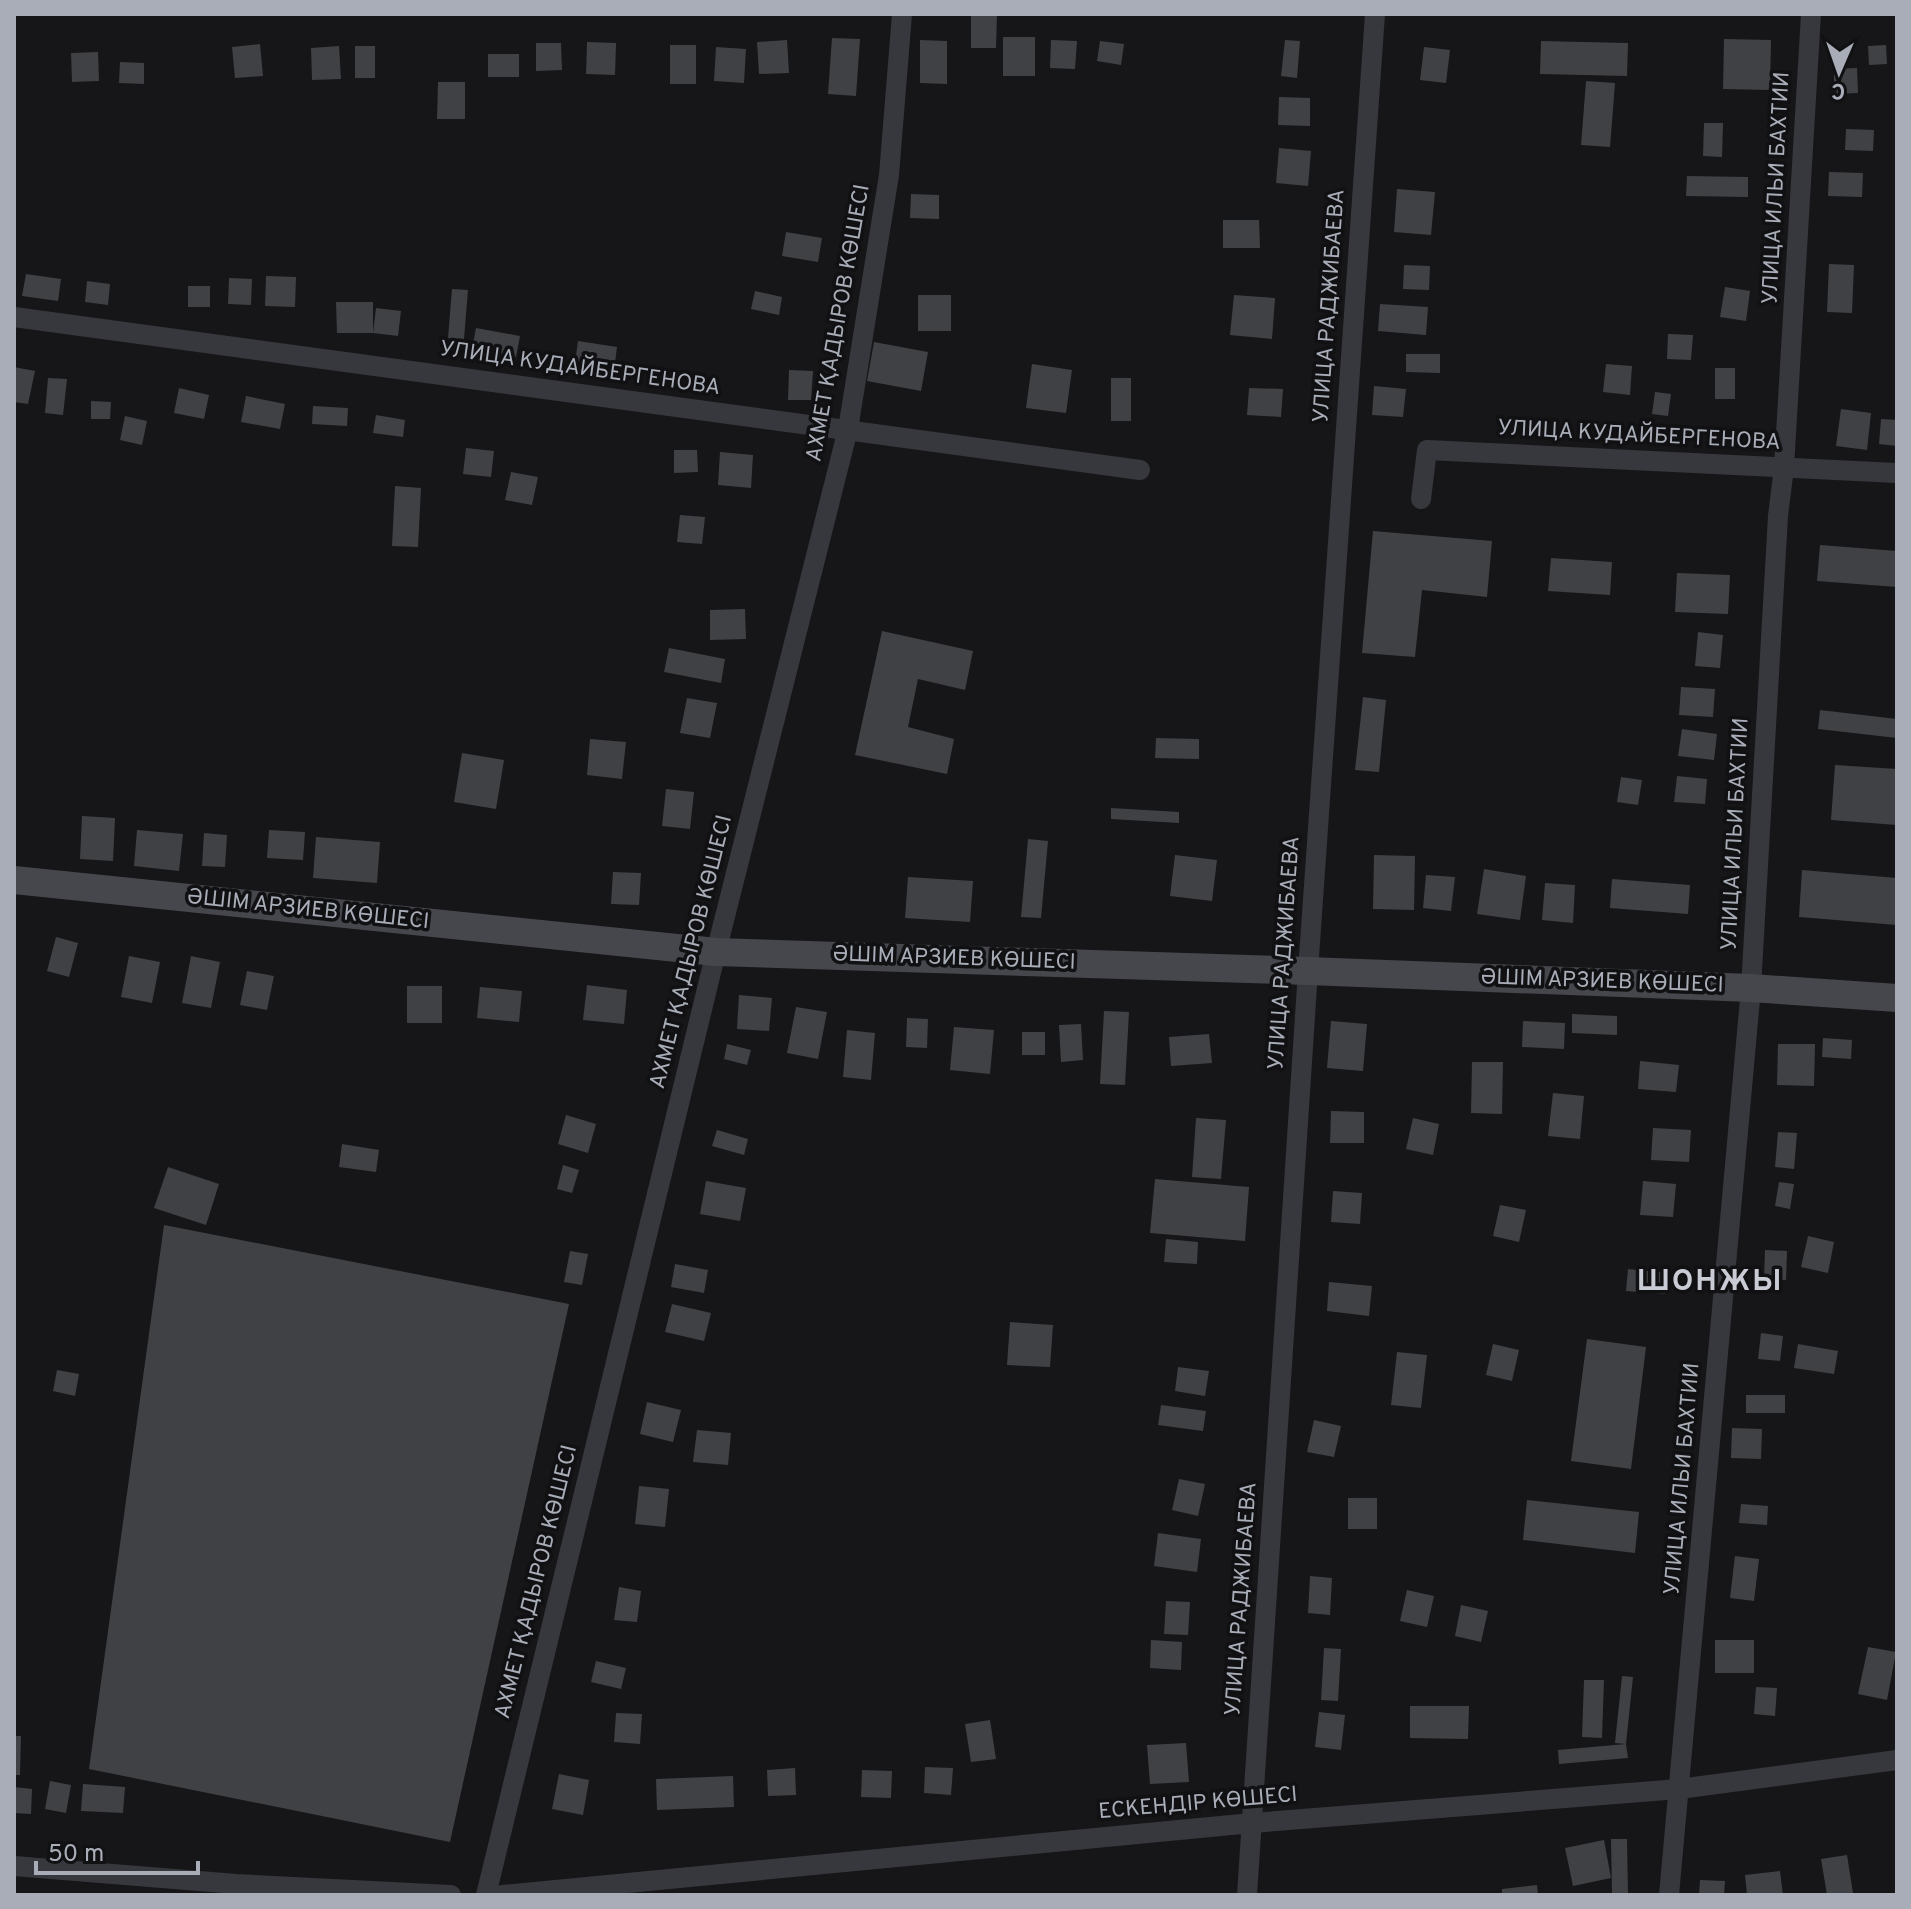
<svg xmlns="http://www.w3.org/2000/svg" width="1911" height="1909" font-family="Overpass,sans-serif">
	<rect width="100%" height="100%" fill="#161618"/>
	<!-- building -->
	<g fill="#404145">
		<path d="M971 14H997L996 48H971Z"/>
		<rect x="1003" y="37" width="32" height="39"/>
		<path d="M832 38 860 39 856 96 828 94Z"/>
		<path d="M1724 39 1771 40 1770 90 1723 89Z"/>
		<path d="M787 40 789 73 759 74 757 42Z"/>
		<path d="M920 40 947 41V84L920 83Z"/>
		<path d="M1051 40 1077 41 1075 69 1050 68Z"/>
		<path d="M1285 40 1300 41 1297 78 1281 76Z"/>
		<path d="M1100 41 1124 44 1121 65 1097 61Z"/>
		<path d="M1541 41 1628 43 1627 76 1540 74Z"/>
		<path d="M587 42 616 43 615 75 586 74Z"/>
		<path d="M536 43H561L562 70 536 71Z"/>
		<path d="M260 44 263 76 235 78 232 47Z"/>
		<rect x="670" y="45" width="26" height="39"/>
		<path d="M1886 45 1887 64 1869 65 1868 46Z"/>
		<path d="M339 46 341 79 312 80 311 48Z"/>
		<rect x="355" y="46" width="20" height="32"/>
		<path d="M716 47 746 49 744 83 714 81Z"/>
		<path d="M1424 47 1450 50 1446 83 1420 80Z"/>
		<path d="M98 52 99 81 72 82 71 53Z"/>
		<rect x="488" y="54" width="31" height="23"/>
		<path d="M120 62 144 63V84L119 83Z"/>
		<path d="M1857 68 1858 93 1834 94V69Z"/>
		<path d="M1586 81 1615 83 1610 147 1581 145Z"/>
		<path d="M438 82H465V119H437Z"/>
		<path d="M1279 97 1310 98V126L1278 125Z"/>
		<path d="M1704 123H1723L1722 157 1703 156Z"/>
		<path d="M1846 129 1874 130 1873 151 1845 150Z"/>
		<path d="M1279 148 1311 151 1308 186 1276 183Z"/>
		<path d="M1829 172 1863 173 1862 197 1828 196Z"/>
		<path d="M1687 176 1748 177V197L1686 196Z"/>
		<path d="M1397 189 1435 192 1431 235 1394 232Z"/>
		<path d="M911 194 939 195V219L910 218Z"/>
		<path d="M1223 220H1259L1260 248H1223Z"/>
		<path d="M786 232 822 238 818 262 782 256Z"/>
		<path d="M1829 264 1854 265 1852 313 1827 312Z"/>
		<path d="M1404 265 1430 266 1429 290 1403 289Z"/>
		<path d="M26 274 61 279 58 301 22 296Z"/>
		<path d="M266 276 296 277 295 307 265 306Z"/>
		<path d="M229 278 252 279 251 305 228 304Z"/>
		<path d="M87 281 110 284 108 305 85 302Z"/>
		<rect x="188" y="286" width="22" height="21"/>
		<path d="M1725 287 1750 291 1746 321 1720 317Z"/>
		<path d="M452 289 468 290 464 339 448 338Z"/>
		<path d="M755 291 782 297 779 315 751 309Z"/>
		<rect x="918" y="295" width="33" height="36"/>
		<path d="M1234 295 1275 298 1272 339 1230 335Z"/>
		<path d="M336 302H373V333H337Z"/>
		<path d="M1380 304 1428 307 1426 335 1378 331Z"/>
		<path d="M376 308 401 311 398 336 373 333Z"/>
		<path d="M476 328 520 336 516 357 472 349Z"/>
		<path d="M1668 334 1693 335 1691 360 1667 359Z"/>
		<path d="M578 341 617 347 614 370 575 363Z"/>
		<path d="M874 342 928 352 921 391 867 381Z"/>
		<path d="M1406 354H1440V373L1406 372Z"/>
		<path d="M1032 364 1072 370 1066 413 1026 408Z"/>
		<path d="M1606 364 1632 366 1630 395 1603 392Z"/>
		<path d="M14 367 35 371 28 404 14 402Z"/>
		<rect x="1715" y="368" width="20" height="31"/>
		<path d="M789 370 813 371 811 400H788Z"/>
		<path d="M48 378 67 379 63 415 45 413Z"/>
		<rect x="1111" y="378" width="20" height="43"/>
		<path d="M1374 386 1406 389 1403 417 1372 415Z"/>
		<path d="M179 388 209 395 204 419 174 413Z"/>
		<path d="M1249 388 1283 389 1281 417 1247 415Z"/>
		<path d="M1655 392 1671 394 1668 416 1652 414Z"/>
		<path d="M246 396 285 404 280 429 241 422Z"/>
		<path d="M91 401 111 402 110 419H91Z"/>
		<path d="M313 406 348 408 347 426 312 424Z"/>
		<path d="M1841 409 1871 413 1867 450 1836 446Z"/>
		<path d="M376 415 405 420 403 437 373 433Z"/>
		<path d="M125 416 147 421 142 445 120 440Z"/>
		<path d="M1881 419 1897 420V446L1879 444Z"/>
		<path d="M466 448 494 451 491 477 463 474Z"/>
		<path d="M674 450H697L698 472 674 473Z"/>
		<path d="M720 452 753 455 751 488 718 485Z"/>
		<path d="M511 472 538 477 532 505 505 500Z"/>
		<path d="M395 486 421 488 418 547 392 546Z"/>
		<path d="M680 515 705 517 702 544 677 542Z"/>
		<path d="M1373 531 1492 541 1487 597 1422 590 1415 657 1362 653Z"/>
		<path d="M1820 545 1897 551V587L1817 581Z"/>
		<path d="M1551 558 1612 562 1610 595 1548 591Z"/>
		<path d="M1677 573 1730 575 1728 614 1675 612Z"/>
		<path d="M745 609 746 639 710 640V610Z"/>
		<path d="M882 631 973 651 965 690 918 679 908 727 954 739 947 774 855 755Z"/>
		<path d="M1698 632 1723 635 1720 668 1695 666Z"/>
		<path d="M669 648 725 659 721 683 664 672Z"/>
		<path d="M1681 687 1715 689 1713 717 1679 715Z"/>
		<path d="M1363 697 1386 700 1379 772 1355 770Z"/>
		<path d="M687 698 717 703 710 738 680 733Z"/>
		<path d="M1820 710 1897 719V738L1818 729Z"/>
		<path d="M1682 729 1717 734 1714 760 1678 756Z"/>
		<path d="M1156 738 1199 739V759L1155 758Z"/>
		<path d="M590 739 626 742 622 779 587 775Z"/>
		<path d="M462 753 504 760 496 809 454 802Z"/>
		<path d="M1835 765 1897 769V825L1831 820Z"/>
		<path d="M1677 776 1707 779 1705 804 1674 802Z"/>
		<path d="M1621 777 1642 780 1638 805 1617 802Z"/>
		<path d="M666 789 694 792 690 829 662 826Z"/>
		<path d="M1111 808 1179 812V823L1111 819Z"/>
		<path d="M82 816 115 818 113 861 80 859Z"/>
		<path d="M137 830 183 834 179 871 134 866Z"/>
		<path d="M269 830 305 832 303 860 267 858Z"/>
		<path d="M204 833 227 835 225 867 202 866Z"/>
		<path d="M316 837 380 842 377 883 313 878Z"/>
		<path d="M1028 839 1048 841 1041 918 1021 917Z"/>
		<path d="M1175 855 1217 860 1212 901 1170 896Z"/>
		<path d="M1374 855 1415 856 1414 910 1373 909Z"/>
		<path d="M1484 869 1526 876 1520 920 1477 914Z"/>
		<path d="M1802 870 1897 878V925L1799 917Z"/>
		<path d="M613 872 641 873 639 905 611 904Z"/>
		<path d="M1426 875 1455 877 1451 911 1423 908Z"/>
		<path d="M908 877 973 881 970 922 905 918Z"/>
		<path d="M1612 879 1690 885 1688 914 1610 908Z"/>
		<path d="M1545 883 1575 885 1573 923 1542 920Z"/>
		<path d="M56 937 78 943 69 977 47 971Z"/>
		<path d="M129 956 160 962 152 1003 121 997Z"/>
		<path d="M191 956 220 962 211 1008 182 1003Z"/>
		<path d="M247 971 274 976 267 1010 240 1005Z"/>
		<path d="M587 985 627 990 624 1024 583 1020Z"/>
		<rect x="407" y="986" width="35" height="37"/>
		<path d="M480 987 522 991 519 1022 477 1018Z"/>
		<path d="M739 995 772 998 769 1031 737 1029Z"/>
		<path d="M796 1007 827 1012 818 1059 787 1053Z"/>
		<path d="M1104 1011 1129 1012 1125 1085 1100 1084Z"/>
		<path d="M1572 1014 1617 1016V1035L1572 1033Z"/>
		<path d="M907 1018 928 1019 927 1048 906 1047Z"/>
		<path d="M1331 1021 1367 1024 1363 1071 1327 1068Z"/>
		<path d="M1523 1021 1565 1023 1564 1049 1522 1047Z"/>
		<path d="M1081 1024 1083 1060 1061 1062 1059 1025Z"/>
		<path d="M954 1027 994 1030 990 1074 950 1070Z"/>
		<path d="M847 1030 875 1033 871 1080 843 1077Z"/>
		<rect x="1022" y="1032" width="23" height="23"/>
		<path d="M1209 1034 1212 1063 1171 1066 1169 1037Z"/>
		<path d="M1823 1038 1852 1040 1851 1059 1822 1057Z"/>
		<path d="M727 1044 751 1050 747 1065 724 1059Z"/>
		<path d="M1778 1044H1815L1814 1086 1777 1085Z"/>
		<path d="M1640 1061 1679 1065 1676 1092 1638 1089Z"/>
		<path d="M1472 1062H1503L1502 1114 1471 1113Z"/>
		<path d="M1553 1093 1584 1096 1580 1139 1548 1136Z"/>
		<path d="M1331 1111 1364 1112V1143H1330Z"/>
		<path d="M566 1115 596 1124 588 1153 558 1144Z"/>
		<path d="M1196 1118 1226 1120 1221 1179 1192 1177Z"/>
		<path d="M1413 1118 1439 1124 1433 1155 1406 1149Z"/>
		<path d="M1653 1128 1691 1130 1689 1162 1651 1160Z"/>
		<path d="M717 1130 748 1139 744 1155 712 1146Z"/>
		<path d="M1778 1132 1797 1133 1794 1169 1775 1167Z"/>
		<path d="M342 1144 379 1150 376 1172 339 1167Z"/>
		<path d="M563 1165 579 1170 572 1193 557 1189Z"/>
		<path d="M168 1167 219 1184 206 1225 154 1208Z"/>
		<path d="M1155 1179 1249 1187 1245 1241 1150 1233Z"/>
		<path d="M706 1181 746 1188 740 1221 700 1214Z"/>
		<path d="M1643 1181 1676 1184 1673 1217 1640 1215Z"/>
		<path d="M1779 1182 1794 1184 1790 1209 1775 1206Z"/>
		<path d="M1333 1191 1362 1193 1360 1224 1331 1222Z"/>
		<path d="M1500 1205 1526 1210 1519 1242 1493 1236Z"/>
		<path d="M164 1225 569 1304 450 1842 89 1769Z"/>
		<path d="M1808 1236 1834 1242 1828 1273 1801 1267Z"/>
		<path d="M1166 1239 1198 1242 1197 1264 1164 1262Z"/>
		<path d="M1765 1250 1787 1251 1786 1280 1764 1279Z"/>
		<path d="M570 1251 588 1254 582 1285 564 1282Z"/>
		<path d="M675 1264 708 1270 704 1293 671 1287Z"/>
		<path d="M1628 1269 1667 1273 1665 1294 1626 1291Z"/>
		<path d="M1329 1282 1372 1286 1369 1316 1327 1311Z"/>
		<path d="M672 1304 711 1313 704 1341 665 1332Z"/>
		<path d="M1010 1322 1053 1325 1050 1367 1007 1365Z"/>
		<path d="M1761 1333 1783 1336 1780 1361 1758 1359Z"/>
		<path d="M1587 1339 1646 1347 1631 1469 1571 1461Z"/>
		<path d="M1493 1344 1519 1350 1512 1381 1486 1375Z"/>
		<path d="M1798 1344 1838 1351 1834 1374 1794 1368Z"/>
		<path d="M1397 1352 1427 1355 1421 1408 1391 1405Z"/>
		<path d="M1178 1367 1209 1371 1205 1396 1175 1391Z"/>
		<path d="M57 1370 79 1374 75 1396 53 1391Z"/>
		<rect x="1746" y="1395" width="39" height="18"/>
		<path d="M647 1402 681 1410 673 1442 640 1434Z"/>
		<path d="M1161 1405 1206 1411 1203 1431 1158 1425Z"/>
		<path d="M1314 1420 1341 1426 1334 1457 1307 1452Z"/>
		<path d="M1732 1428 1762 1429 1761 1459 1731 1458Z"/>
		<path d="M697 1430 731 1433 728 1465 693 1462Z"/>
		<path d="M1179 1479 1205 1484 1198 1516 1172 1510Z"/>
		<path d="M639 1486 669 1489 665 1527 635 1524Z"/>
		<rect x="1348" y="1498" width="29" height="31"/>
		<path d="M1527 1500 1639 1512 1635 1553 1523 1540Z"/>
		<path d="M1741 1504 1768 1506 1767 1525 1739 1523Z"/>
		<path d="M1158 1533 1201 1539 1197 1572 1154 1566Z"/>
		<path d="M1735 1556 1759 1559 1754 1601 1730 1598Z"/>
		<path d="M1310 1576 1332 1578 1330 1615 1308 1613Z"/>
		<path d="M619 1587 641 1591 637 1622 614 1620Z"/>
		<path d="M1407 1590 1434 1596 1427 1627 1400 1621Z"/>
		<path d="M1166 1601 1190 1602 1188 1635 1164 1634Z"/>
		<path d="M1461 1605 1488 1611 1481 1642 1455 1636Z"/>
		<path d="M1151 1640 1182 1642 1181 1670 1150 1668Z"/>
		<rect x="1715" y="1640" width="39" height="33"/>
		<path d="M1868 1647 1896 1652 1887 1700 1858 1694Z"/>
		<path d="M1324 1648 1341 1649 1338 1701 1321 1700Z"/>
		<path d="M596 1661 626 1668 621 1689 591 1682Z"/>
		<path d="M1622 1676 1633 1677 1626 1744 1615 1743Z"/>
		<path d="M1584 1680H1604L1602 1738 1582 1737Z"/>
		<path d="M1756 1687 1777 1688 1775 1716 1754 1714Z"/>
		<path d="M1410 1706H1469L1468 1739 1410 1738Z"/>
		<path d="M1319 1712 1345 1715 1341 1750 1315 1747Z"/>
		<path d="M616 1713 642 1714 640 1744 614 1742Z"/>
		<path d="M990 1720 996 1759 971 1762 965 1724Z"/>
		<path d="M14 1736H21L20 1775H14Z"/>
		<path d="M1186 1743 1189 1782 1150 1784 1147 1745Z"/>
		<path d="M1626 1744 1628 1758 1559 1764 1558 1750Z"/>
		<path d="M925 1767 953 1768 951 1795 924 1793Z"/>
		<path d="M795 1768 796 1795 768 1796 767 1770Z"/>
		<path d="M862 1770 892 1771 891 1798 861 1797Z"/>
		<path d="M559 1774 589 1780 583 1815 552 1809Z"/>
		<path d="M733 1776 734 1807 657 1810 656 1779Z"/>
		<path d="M50 1781 71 1785 66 1813 45 1809Z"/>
		<path d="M83 1784 125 1787 123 1813 81 1811Z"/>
		<path d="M14 1787 32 1789 31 1814 14 1813Z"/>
		<path d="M1611 1839H1627L1628 1895H1612Z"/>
		<path d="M1604 1840 1611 1878 1573 1886 1565 1848Z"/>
		<path d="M1847 1855 1853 1893 1827 1895 1821 1859Z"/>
		<path d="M1780 1871 1783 1895H1747L1745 1875Z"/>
		<path d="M1700 1880 1725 1881 1724 1895H1699Z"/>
		<path d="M1537 1885 1538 1895H1502V1889Z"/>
	</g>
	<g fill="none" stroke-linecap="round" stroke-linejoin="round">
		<!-- street -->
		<g stroke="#37383d" stroke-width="20">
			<path d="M14 317 1140 470"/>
			<path d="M1421 499 1427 450 1897 473"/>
			<path d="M14 1866 236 1884 451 1895"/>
			<path d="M486 1895 716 952 848 429 889 175 902 14"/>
			<path d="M502 1895 1252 1823 1679 1789 1897 1760"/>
			<path d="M1247 1895 1308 971 1375 14"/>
			<path d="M1669 1895 1751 988 1778 516 1784 467 1811 14"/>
		</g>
		<!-- secondary -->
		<path stroke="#45474d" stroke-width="28" d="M14 880 716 952 1308 971 1751 988 1897 998"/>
	</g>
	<g text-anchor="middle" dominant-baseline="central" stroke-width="7" stroke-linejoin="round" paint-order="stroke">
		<!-- street labels -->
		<g font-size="22" fill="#a8adb8" stroke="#111113">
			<text transform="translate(1777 188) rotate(-87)">УЛИЦА ИЛЬИ БАХТИИ</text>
			<text transform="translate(1330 306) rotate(-86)">УЛИЦА РАДЖИБАЕВА</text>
			<text transform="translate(839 323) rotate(-80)">АХМЕТ ҚАДЫРОВ КӨШЕСІ</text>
			<text transform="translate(580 369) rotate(8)">УЛИЦА КУДАЙБЕРГЕНОВА</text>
			<text transform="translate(1639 436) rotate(3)">УЛИЦА КУДАЙБЕРГЕНОВА</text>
			<text transform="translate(1736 834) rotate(-87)">УЛИЦА ИЛЬИ БАХТИИ</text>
			<text transform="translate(308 910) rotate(6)">ӘШІМ АРЗИЕВ КӨШЕСІ</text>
			<text transform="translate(692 952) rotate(-76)">АХМЕТ ҚАДЫРОВ КӨШЕСІ</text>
			<text transform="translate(1285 953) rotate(-86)">УЛИЦА РАДЖИБАЕВА</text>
			<text transform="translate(954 959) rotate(2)">ӘШІМ АРЗИЕВ КӨШЕСІ</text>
			<text transform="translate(1602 982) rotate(2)">ӘШІМ АРЗИЕВ КӨШЕСІ</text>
			<text transform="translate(1683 1479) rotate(-85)">УЛИЦА ИЛЬИ БАХТИИ</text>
			<text transform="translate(537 1582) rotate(-76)">АХМЕТ ҚАДЫРОВ КӨШЕСІ</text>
			<text transform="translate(1242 1599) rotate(-86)">УЛИЦА РАДЖИБАЕВА</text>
			<text transform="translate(1198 1804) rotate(-5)">ЕСКЕНДІР КӨШЕСІ</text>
		</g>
		<!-- district labels -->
		<g font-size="30" font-weight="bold" letter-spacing="2" fill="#c9ccd4" stroke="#111113">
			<text x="1710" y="1282">ШОНЖЫ</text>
		</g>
	</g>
	<!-- border -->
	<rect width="1911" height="1909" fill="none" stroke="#a8adb8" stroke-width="32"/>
	<!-- north arrow -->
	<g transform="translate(1839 72) rotate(182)" stroke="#111113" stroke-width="6" paint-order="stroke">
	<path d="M0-6L14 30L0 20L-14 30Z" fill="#a8adb8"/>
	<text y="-12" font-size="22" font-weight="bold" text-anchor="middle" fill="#a8adb8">С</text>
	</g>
	<!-- scale -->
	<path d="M36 1861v12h162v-12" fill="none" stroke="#a8adb8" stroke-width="4"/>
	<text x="48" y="1861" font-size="24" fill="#a8adb8" stroke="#111113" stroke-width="6" paint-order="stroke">50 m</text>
</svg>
